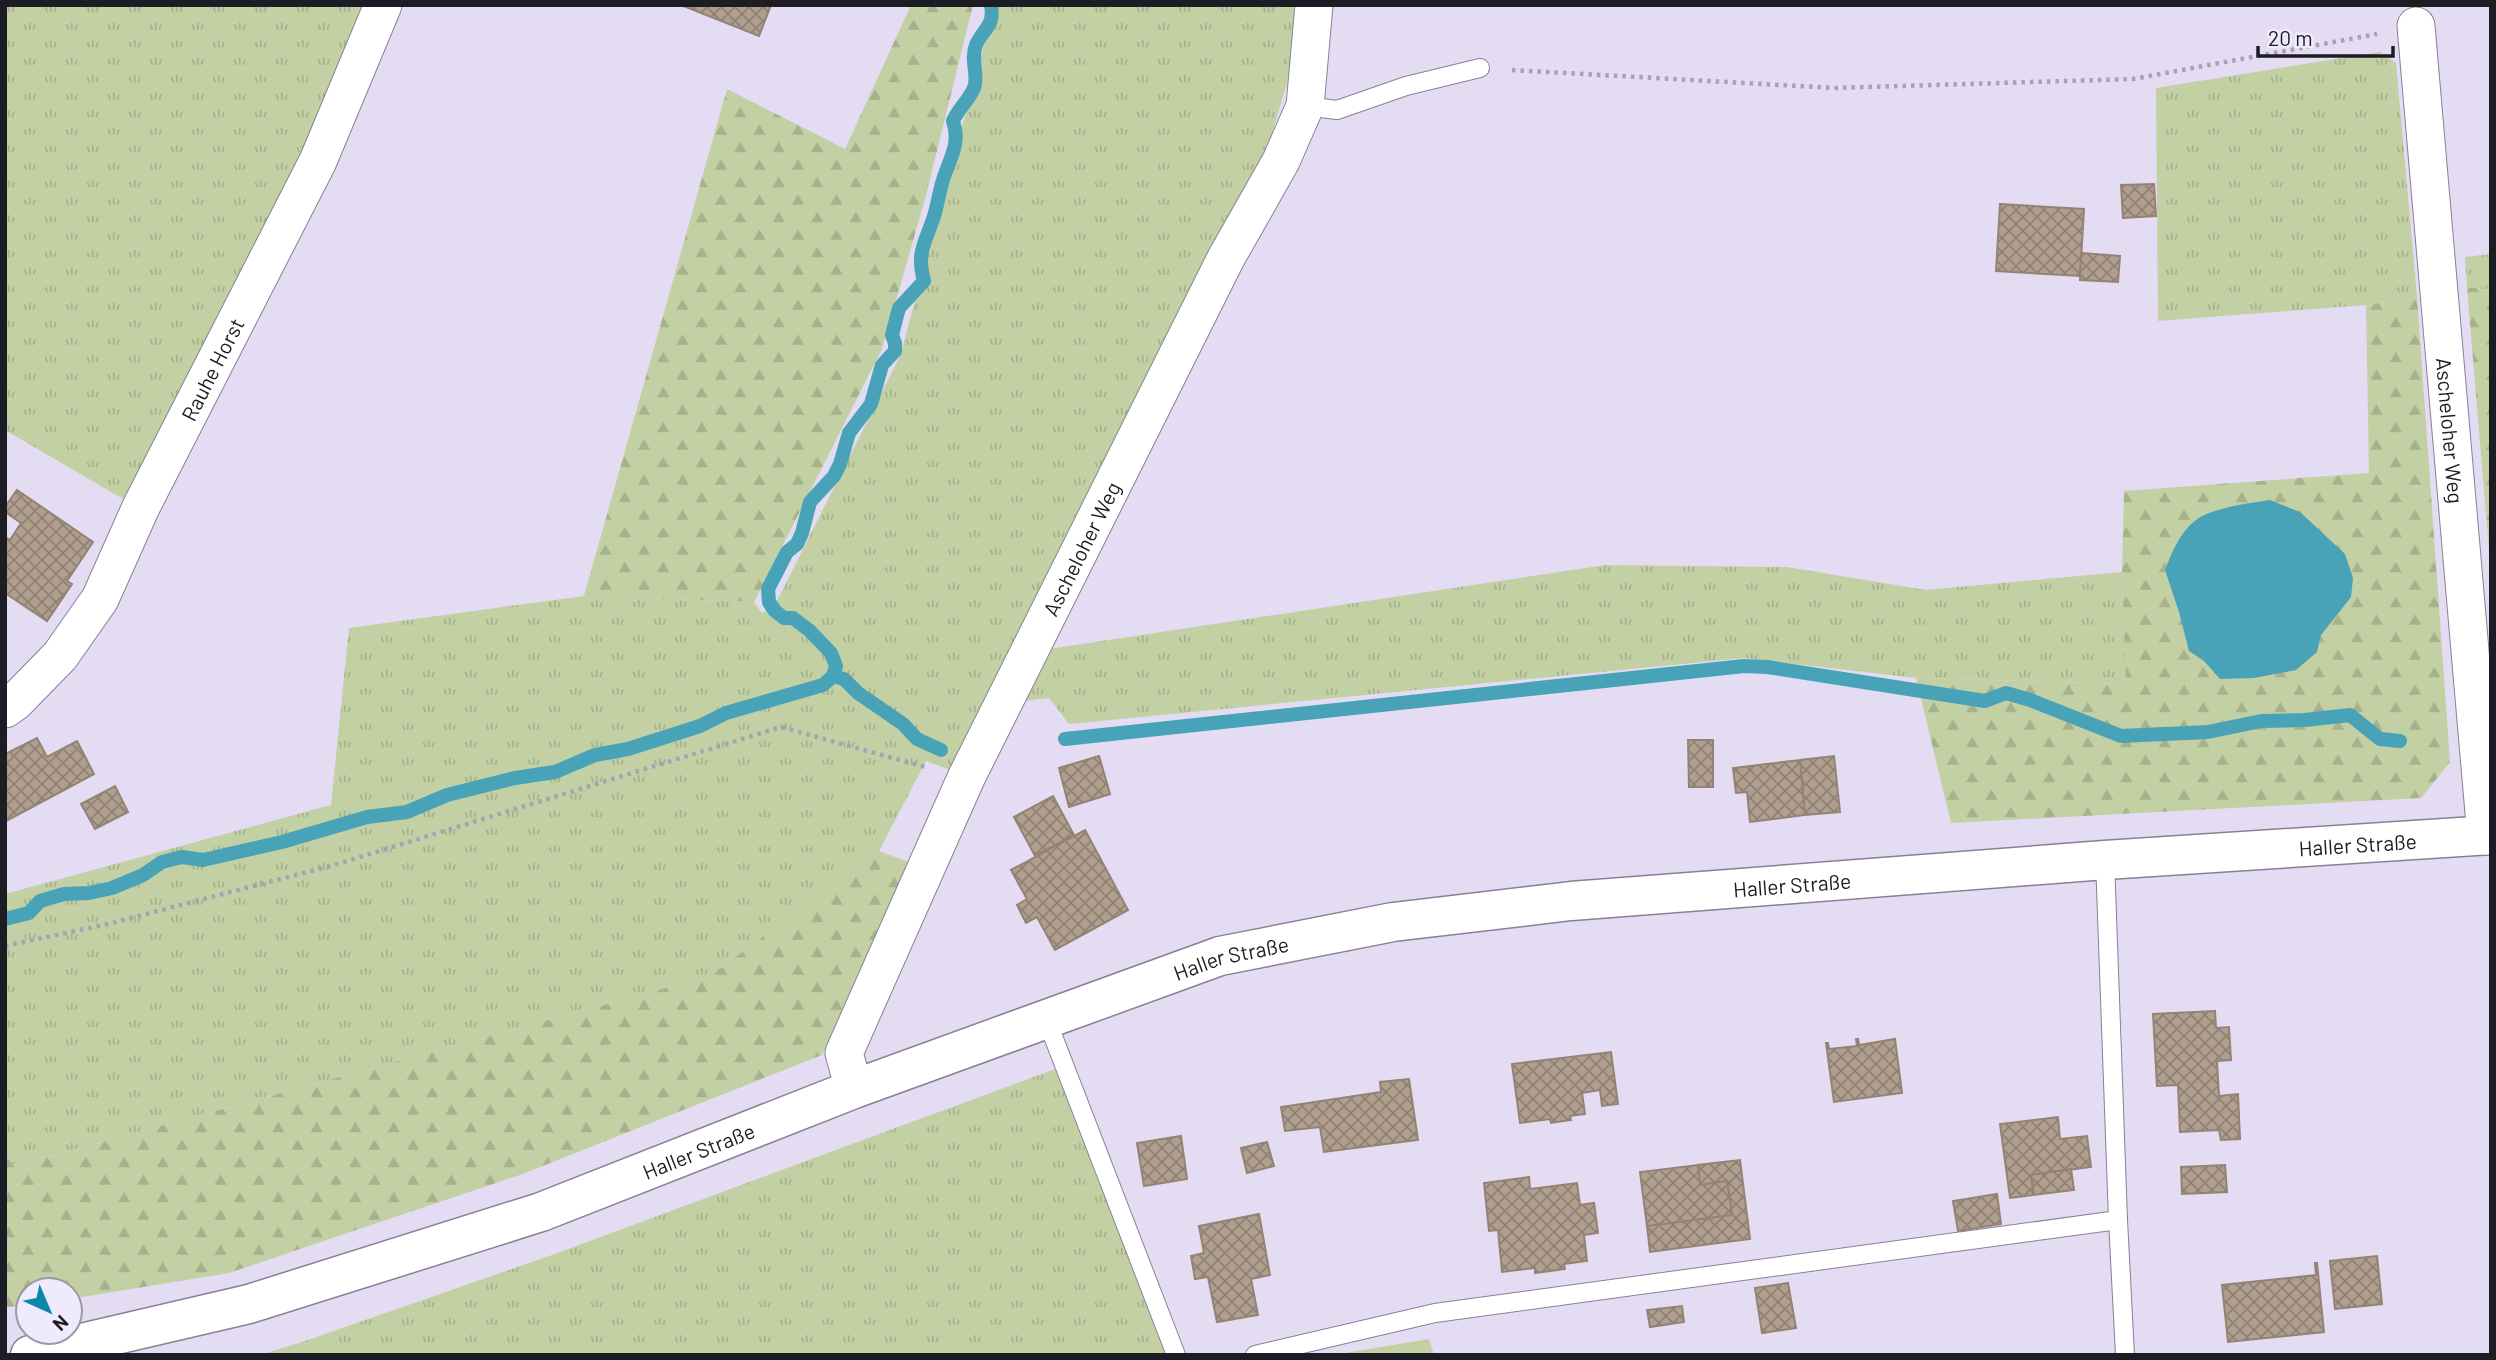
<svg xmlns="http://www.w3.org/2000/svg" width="2496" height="1360" font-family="Barlow,sans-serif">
	<defs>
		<pattern id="grass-tufts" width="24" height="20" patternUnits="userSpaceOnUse" patternTransform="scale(1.75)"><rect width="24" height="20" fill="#c3d0a4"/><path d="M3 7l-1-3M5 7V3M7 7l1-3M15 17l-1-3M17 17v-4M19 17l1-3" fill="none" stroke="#a7b28d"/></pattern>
		<pattern id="forest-firs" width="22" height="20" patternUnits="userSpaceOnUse" patternTransform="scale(1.75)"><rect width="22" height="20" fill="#c3d0a4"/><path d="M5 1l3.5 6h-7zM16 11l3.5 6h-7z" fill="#a7b28d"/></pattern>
		<pattern id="building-cross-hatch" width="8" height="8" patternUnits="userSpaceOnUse" patternTransform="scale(1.75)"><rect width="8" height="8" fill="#b09f8f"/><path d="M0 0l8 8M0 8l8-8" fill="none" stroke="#8f8174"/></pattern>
	</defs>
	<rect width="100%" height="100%" fill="#e3dcf2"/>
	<!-- grass -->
	<g fill="url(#grass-tufts)">
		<path d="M5 5H367L302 160 123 499 5 430Z"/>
		<path d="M995 5H1300L1295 56 1265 157 953 771 926 761 879 851 711 976 14 1166 5 1155V894L331 805 349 628 584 596 754 602 762 613 776 603 900 356Z"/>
		<path d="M2380 52 2396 63 2417 297 2366 305 2158 321 2156 88Z"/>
		<path d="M2491 254V290L2467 287 2465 257Z"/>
		<path d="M1606 565 1787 567 1926 590 2122 572 2127 684 1916 678 1744 658 1069 724 1049 698 1022 701 1049 649Z"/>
		<path d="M1055 1069 1169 1355H260L305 1341 552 1255Z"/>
		<path d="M1429 1339 1434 1355H1333Z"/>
	</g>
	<!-- forest -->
	<g fill="url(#forest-firs)">
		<path d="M911 5H973L925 199 882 349 754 602 584 596 727 89 845 149Z"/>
		<path d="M2467 287 2491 290V574Z"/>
		<path d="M2417 297 2450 762 2421 798 1951 823 1916 678 2126 684 2122 572 2124 491 2369 473 2366 305Z"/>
		<path d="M879 851 911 863 822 1055 520 1175 229 1273 70 1299V1290H28V1306L5 1307V1155L14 1166 710 976Z"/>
	</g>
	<!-- water -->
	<path fill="#48a3b8" d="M2270 500 2300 512 2345 554 2353 578 2351 597 2321 635 2317 652 2296 670 2254 678 2220 679 2204 661 2189 651 2179 612 2165 570C2172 552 2180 532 2196 520 2211 508 2250 503 2270 500Z"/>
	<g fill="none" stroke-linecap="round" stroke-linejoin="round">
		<!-- stream -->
		<g stroke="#48a3b8" stroke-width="14">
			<path d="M833 676 844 679 858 693 903 724 917 739 941 750"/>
			<path d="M1065 739 1744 666 1767 667 1985 701 2006 693 2030 700 2121 736 2208 732 2261 721 2305 720 2350 715 2380 739 2400 741"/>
			<path d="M5 919 29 913 40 901 64 894 89 893 112 888 143 875 162 862 182 857 203 860 282 842 367 817 407 812 447 795 515 778 555 772 595 755 628 749 700 726 726 713 823 685 833 676 836 666 831 653 810 631 793 618H784L775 611 769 602 768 589 787 552 797 544 802 533 810 502 834 476 840 464 849 433 871 404 882 365 895 351V343L892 335 899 308 924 281C917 254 923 247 932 222 938 207 939 189 945 174 952 155 960 141 953 121 958 109 969 100 974 88 979 76 970 60 976 45 983 29 995 26 991 5"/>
		</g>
	</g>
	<!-- building -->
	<g fill="url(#building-cross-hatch)" stroke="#948374" stroke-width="2">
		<path d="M681 5H771L759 36Z"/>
		<path d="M2154 184 2156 216 2123 218 2121 185Z"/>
		<path d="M2000 204 2084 209 2080 276 1996 271Z"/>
		<path d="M2081 253 2120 256 2118 282 2080 280Z"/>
		<path d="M17 490 93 542 67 581 72 584 47 621 5 593V537L10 540 21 523 5 512V507Z"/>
		<path d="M37 738 47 757 77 741 94 774 6 821 5 754Z"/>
		<path d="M1688 740H1713V787H1689Z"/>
		<path d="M1099 756 1110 794 1069 807 1059 768Z"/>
		<path d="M1834 756 1840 812 1805 815 1800 760Z"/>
		<path d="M1800 760 1805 815 1750 822 1747 792 1736 793 1733 768Z"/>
		<path d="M115 786 128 812 95 829 81 804Z"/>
		<path d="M1053 796 1074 835 1035 856 1014 817Z"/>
		<path d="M1085 830 1128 910 1055 950 1037 917 1026 923 1017 905 1027 899 1011 870Z"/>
		<path d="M2215 1011 2216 1028 2229 1027 2231 1060 2217 1061 2219 1096 2238 1094 2240 1139 2221 1140 2219 1130 2180 1132 2178 1085 2157 1086 2153 1014Z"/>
		<path d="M1856 1039H1858L1859 1045 1895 1039 1902 1093 1834 1102 1826 1043H1828L1829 1049 1857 1046Z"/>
		<path d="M1611 1052 1618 1104 1602 1106 1600 1090 1582 1093 1585 1114 1570 1116 1571 1120 1551 1123 1550 1119 1520 1123 1512 1064Z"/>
		<path d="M1409 1079 1418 1140 1324 1152 1320 1127 1285 1131 1281 1107 1381 1092 1380 1082Z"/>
		<path d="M2058 1117 2060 1139 2087 1136 2091 1167 2031 1175 2034 1195 2010 1198 2000 1124Z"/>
		<path d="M1181 1136 1187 1179 1144 1186 1137 1143Z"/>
		<path d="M1267 1142 1274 1166 1247 1173 1241 1148Z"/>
		<path d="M1740 1160 1750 1239 1650 1252 1647 1226 1732 1215 1727 1181 1700 1185 1698 1165Z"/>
		<path d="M1698 1165 1700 1185 1727 1181 1732 1215 1647 1226 1640 1172Z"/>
		<path d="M2225 1165 2227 1192 2182 1194 2181 1167Z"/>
		<path d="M2071 1169 2074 1190 2034 1195 2031 1175Z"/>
		<path d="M1529 1177 1530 1189 1577 1183 1580 1205 1594 1203 1598 1233 1584 1235 1587 1261 1564 1264 1565 1269 1535 1273V1268L1502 1272 1498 1230 1489 1231 1484 1183Z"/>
		<path d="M1997 1194 2001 1224 1958 1231 1953 1201Z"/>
		<path d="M1259 1214 1270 1275 1251 1279 1258 1315 1217 1322 1208 1277 1195 1279 1191 1256 1204 1253 1199 1226Z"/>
		<path d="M2377 1256 2382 1304 2335 1309 2330 1261Z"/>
		<path d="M2315 1263H2317L2324 1332 2228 1342 2222 1285 2316 1275Z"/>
		<path d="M1788 1283 1796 1328 1762 1333 1755 1288Z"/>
		<path d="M1682 1306 1684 1322 1650 1327 1647 1310Z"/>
	</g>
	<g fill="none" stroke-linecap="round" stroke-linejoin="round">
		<defs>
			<g id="service">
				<path d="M1305 106 1337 110 1406 86 1480 68"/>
				<path d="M1046 1018 1176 1355"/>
				<path d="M2118 1220 2125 1355"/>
				<path d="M1255 1355 1435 1313 2118 1220 2105 860"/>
			</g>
			<g id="minor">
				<path id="s1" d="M2416 26 2486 836"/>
				<path id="s2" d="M5 709 15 702 60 656 100 599 141 507 318 161 383 5"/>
				<path id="s3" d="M854 1089 844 1053 966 778 1226 258 1281 161 1305 106 1314 5"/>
			</g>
			<g id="tertiary">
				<path id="s4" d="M30 1355 249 1304 541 1212 854 1089 1220 956 1393 922 1571 901 2105 860 2491 835"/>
			</g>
		</defs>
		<!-- service casing -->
		<use href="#service" stroke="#888195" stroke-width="20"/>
		<!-- minor casing -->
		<use href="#minor" stroke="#888195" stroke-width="39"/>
		<!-- tertiary casing -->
		<use href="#tertiary" stroke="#888195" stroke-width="41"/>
		<!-- path -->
		<g stroke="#a7a1b3" stroke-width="4.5" stroke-dasharray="3.5 5" stroke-linecap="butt">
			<path d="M1512 70 1834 88 2133 79 2377 34"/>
			<path d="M5 946 108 924 334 865 781 727 925 767"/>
		</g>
		<!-- service -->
		<use href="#service" stroke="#fff" stroke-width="18"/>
		<!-- minor -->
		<use href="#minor" stroke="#fff" stroke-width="37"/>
		<!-- tertiary -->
		<use href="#tertiary" stroke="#fff" stroke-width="38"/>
	</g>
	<g text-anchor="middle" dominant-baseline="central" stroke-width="5" stroke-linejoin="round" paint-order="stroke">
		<!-- street labels -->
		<g font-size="21" fill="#1d1b23" stroke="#efeafc">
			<text stroke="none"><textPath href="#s2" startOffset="402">Rauhe Horst</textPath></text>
			<text stroke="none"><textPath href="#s1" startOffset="406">Ascheloher Weg</textPath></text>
			<text stroke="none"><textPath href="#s3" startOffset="595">Ascheloher Weg</textPath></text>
			<text stroke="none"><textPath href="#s4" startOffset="2401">Haller Straße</textPath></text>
			<text stroke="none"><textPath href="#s4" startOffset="1834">Haller Straße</textPath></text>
			<text stroke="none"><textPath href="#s4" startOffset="1267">Haller Straße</textPath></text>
			<text stroke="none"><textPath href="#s4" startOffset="700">Haller Straße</textPath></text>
		</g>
	</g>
	<!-- border -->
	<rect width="2496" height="1360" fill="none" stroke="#1d1b23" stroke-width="14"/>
	<!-- north arrow -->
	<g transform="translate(49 1311) rotate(136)"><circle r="33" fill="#efeafc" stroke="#9b97a5" stroke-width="2"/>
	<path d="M0-5L12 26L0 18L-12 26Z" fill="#0b87aa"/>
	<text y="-10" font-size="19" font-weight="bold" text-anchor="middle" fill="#1d1b23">N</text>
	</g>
	<!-- scale -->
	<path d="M2258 46v10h135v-10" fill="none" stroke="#1d1b23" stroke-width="3.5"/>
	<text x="2268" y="46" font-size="21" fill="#1d1b23" stroke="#efeafc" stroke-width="5" paint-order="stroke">20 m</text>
</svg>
